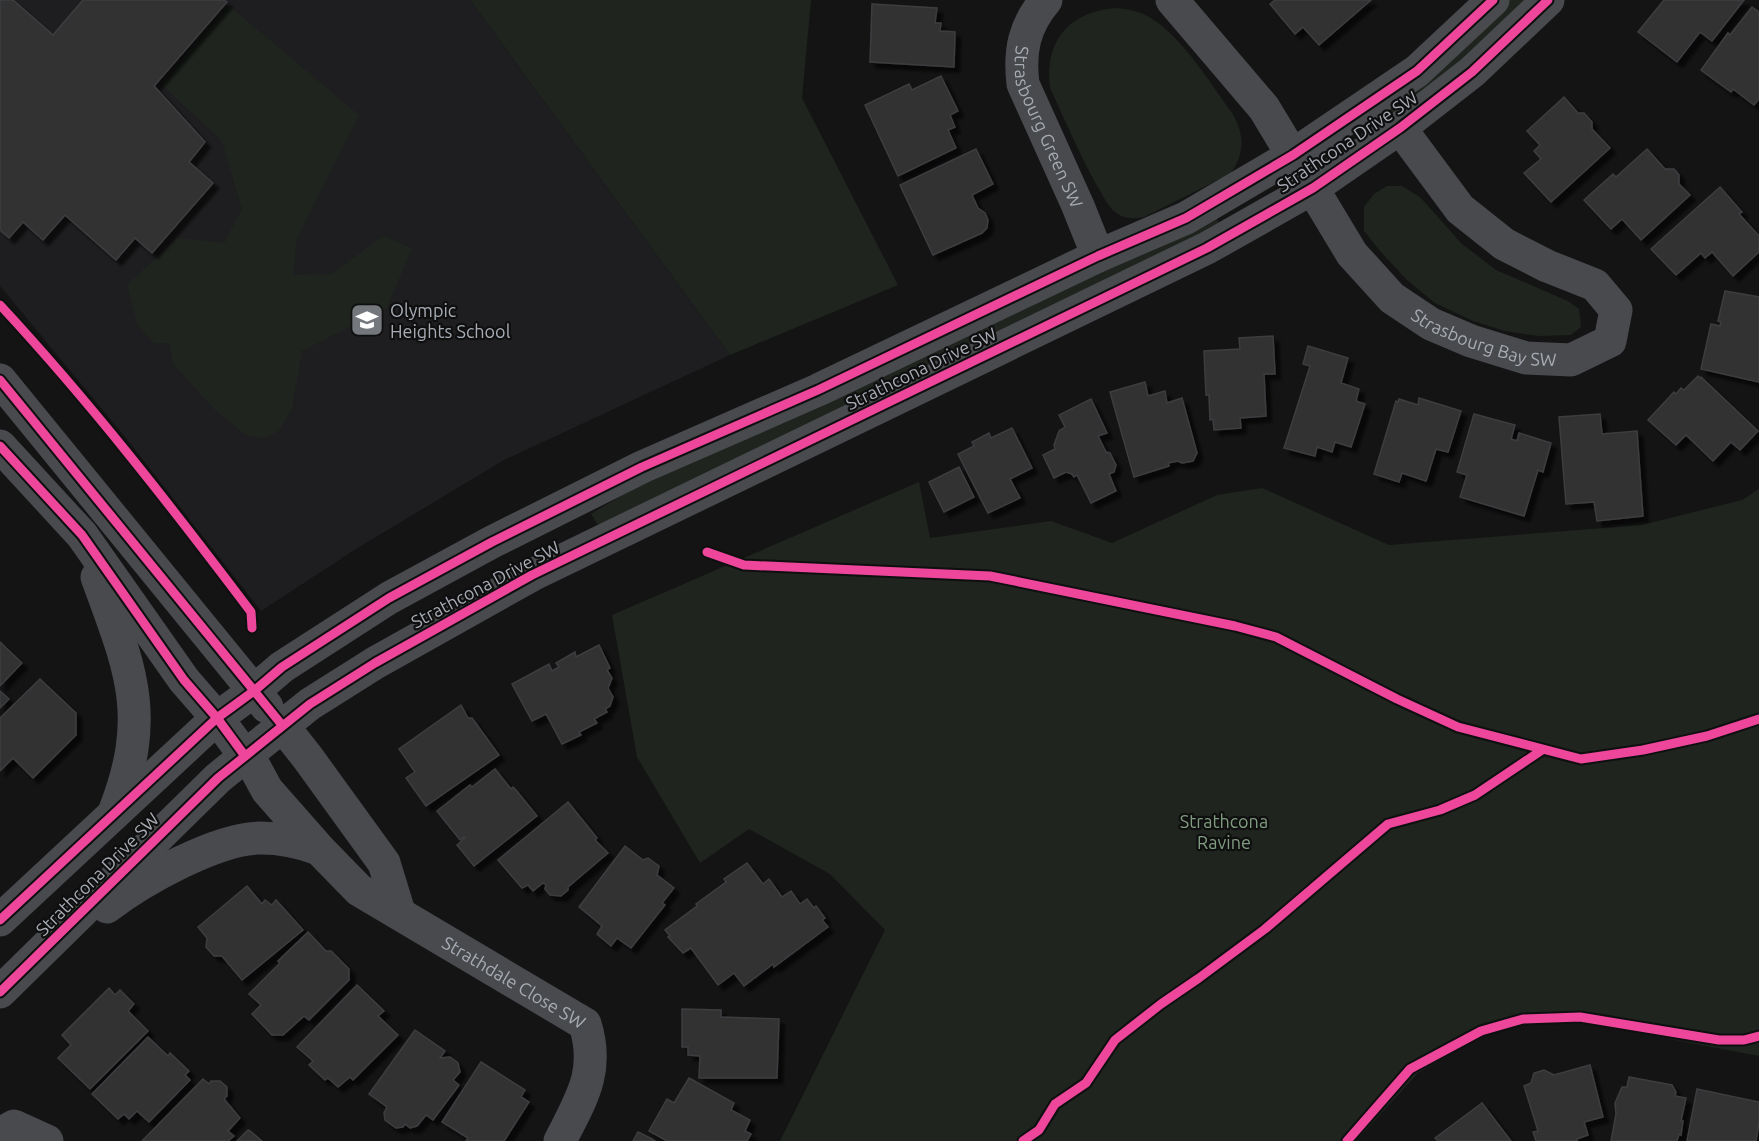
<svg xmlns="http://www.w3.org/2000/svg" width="1759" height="1141" font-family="Ubuntu,sans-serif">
	<defs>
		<filter id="shadow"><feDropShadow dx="5.5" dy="5.5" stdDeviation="1.5" flood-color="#0009"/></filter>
	</defs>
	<rect width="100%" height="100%" fill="#141415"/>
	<!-- built -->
	<path fill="#1e1e20" d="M0 0H470L730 355 504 460 356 549 261 611 126 438 0 286Z"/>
	<!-- green -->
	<g fill="#1f241f">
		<path d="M470 0H811L802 98 898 285 730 355Z"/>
		<path d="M1509 0H1530L1476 53 1367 133 1364 130V125Z"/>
		<path d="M228 5 359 115 297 238 293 275 332 274 383 236 412 248 387 308 302 351 292 408 279 431 265 438 246 435 214 409 174 365 169 343H154L138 326 127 285 177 238 224 243 242 209 222 141 162 85Z"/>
		<path d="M1117 8C1128 9 1139 11 1149 17 1183 37 1209 82 1232 113 1245 135 1245 154 1230 174L1144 217C1133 219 1122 219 1114 211 1106 204 1102 193 1096 184 1079 153 1065 120 1050 88 1044 40 1070 11 1117 8Z"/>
		<path d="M1387 186H1402L1420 197 1462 244 1496 270 1568 301 1579 309 1581 327 1571 335 1538 336 1505 331 1473 321 1435 303 1407 280 1380 251 1364 231V207L1374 194Z"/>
		<path d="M1217 218 1219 225 599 527 591 514 651 478Z"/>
		<path d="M919 482 930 538 1051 521 1112 543 1217 495 1262 488 1389 545 1642 525 1742 500 1759 489V1056L1581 1022 1549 1021 1513 1027 1478 1039 1418 1073 1356 1141H780L885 930 830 874 749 829 700 863 637 757 612 615Z"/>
	</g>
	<!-- building -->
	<g fill="#303132" stroke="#3d3e41" stroke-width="1.5" filter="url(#shadow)">
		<path d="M0 0H13L53 35 83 0H224L227 2 154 86 205 142 189 162 213 183 152 253 135 238 116 260 65 215 43 240 23 222 9 238 0 230Z"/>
		<path d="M1275 0H1371L1319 45 1303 27 1295 34 1270 4Z"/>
		<path d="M1664 0H1744L1712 41 1700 32 1677 62 1638 32Z"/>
		<path d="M872 4 937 8 935 23H941L940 31 955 32 954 67 870 62Z"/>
		<path d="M1752 7 1759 12V99L1754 105 1733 89 1731 92 1701 70 1728 33 1730 35Z"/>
		<path d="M941 76 958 111 950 115 955 127 948 130 956 148 898 176 865 105 909 84 912 90Z"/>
		<path d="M1564 97 1578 113H1584L1592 122V129L1610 148 1551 202 1524 173 1541 159 1534 151 1540 145 1527 131Z"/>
		<path d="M976 149 993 184 972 195 978 208 985 213 988 220 987 228 982 233 933 255 900 185Z"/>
		<path d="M1647 149 1665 169H1674L1679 175V184L1690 195 1641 240 1622 219 1611 229 1584 200 1613 174 1616 177Z"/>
		<path d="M1720 187 1742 212 1739 214 1759 236V252L1733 276 1712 252 1705 258 1701 253 1676 275 1651 249Z"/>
		<path d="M1725 291 1759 297V382L1701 369 1711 324 1720 326 1721 322 1718 321Z"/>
		<path d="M1273 336 1275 374H1264L1266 416 1240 418 1241 428 1214 430 1213 419 1210 420 1209 395H1206L1204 351 1240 349 1239 338Z"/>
		<path d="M1308 346 1348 358 1341 383 1359 389 1356 401 1365 404 1351 447 1335 442 1332 452 1317 447 1315 456 1284 448 1310 366 1303 364Z"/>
		<path d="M1698 376 1700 378 1701 377 1758 431 1740 450 1731 442 1713 461 1686 435 1676 445 1648 420 1674 392 1676 394 1681 388 1684 390Z"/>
		<path d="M1145 382 1148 396 1165 391 1167 403 1182 398 1197 453 1193 461 1182 463 1178 461 1168 463 1169 466 1134 477 1110 392Z"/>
		<path d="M1419 398 1461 411 1448 452 1436 449 1426 481 1402 473 1399 482 1374 474 1396 401 1398 402 1399 399 1418 405Z"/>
		<path d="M1091 399 1107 433 1098 436 1106 452 1110 453 1116 465 1114 472 1109 474 1116 491 1091 503 1077 475 1074 477 1072 474 1066 472 1054 478 1043 455 1055 449 1054 445 1059 431 1065 427 1059 415Z"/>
		<path d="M1474 414 1515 425 1511 439 1517 441 1519 433 1551 443 1543 472 1538 470 1524 516 1460 497 1467 475 1457 472Z"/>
		<path d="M1600 414 1602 434 1637 431 1643 516 1597 521 1594 502 1566 504 1559 417Z"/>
		<path d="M1012 428 1032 468 1010 479 1020 498 988 513 958 454 974 446 972 442 989 433 991 438Z"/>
		<path d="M959 467 974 497 944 512 929 482Z"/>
		<path d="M0 642 22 663 0 686Z"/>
		<path d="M599 645 610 668 607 670 612 678 608 688 613 697 610 706 605 709 607 712 594 719 597 723 579 732 581 735 562 744 546 714 532 721 512 684 549 664 552 671 559 667 556 663 575 652 576 657Z"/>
		<path d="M40 679 76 713V735L33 778 13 758 0 771V718Z"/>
		<path d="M0 691 9 699 0 708Z"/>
		<path d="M461 705 468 718H472L499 755 426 806 406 778 415 772 399 749Z"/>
		<path d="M495 769 511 789 513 787 516 790 537 816 474 866 457 845 465 838 464 837 460 840 437 811 470 785 472 787Z"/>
		<path d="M568 802 597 838 595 840 608 853 568 887V890L561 896 550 895 545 889 546 885 543 883 533 891 528 885 522 888 498 860Z"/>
		<path d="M625 846 643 860 648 858 659 866 657 875 674 888 662 903 665 905 631 948 617 938 611 946 597 934 602 926 579 907Z"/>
		<path d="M747 863 763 884 769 879 782 897 791 891 800 904 807 899 814 908 816 906 825 918 822 920 828 927 774 967 773 964 744 986 734 973 718 985 691 948 683 953 668 937 670 936 665 930 697 906 696 904 726 882 724 879Z"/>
		<path d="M247 886 262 904 265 900 272 905 276 900 303 930 242 980 222 956H214L206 947 207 938 198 927Z"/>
		<path d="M308 932 326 951H331L349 969V980L309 1020 304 1016 283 1035H272L252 1014 261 1005 249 994 280 963 278 961Z"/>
		<path d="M357 985 384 1011 378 1016 398 1035 353 1080 350 1077 338 1087 328 1078 325 1080 309 1065 313 1061 297 1047Z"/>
		<path d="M109 988 115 995 120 990 134 1004 128 1011 148 1031 90 1089 58 1058 71 1045 62 1035Z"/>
		<path d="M682 1009 721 1010V1017L779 1019 777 1078H699L700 1056 688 1055V1047H682Z"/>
		<path d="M415 1030 445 1051 440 1058 450 1057 458 1063 460 1072 453 1080 459 1085 433 1120 426 1115 417 1126 410 1128 405 1124 403 1127 396 1128 385 1120 384 1113 387 1107 369 1094Z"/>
		<path d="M148 1037 168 1056 170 1053 189 1071 185 1075 190 1080 149 1122 137 1111 129 1119 124 1114 118 1119 92 1094Z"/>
		<path d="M481 1062 525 1090 521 1097 529 1102 504 1141H466L468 1138 442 1122Z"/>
		<path d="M1590 1065 1603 1117 1584 1122 1588 1135 1577 1139V1141H1536L1533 1132 1538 1131 1524 1086 1531 1083 1534 1073 1544 1070 1554 1075Z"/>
		<path d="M1629 1077 1672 1085 1676 1092 1675 1096 1686 1098 1681 1121H1683L1681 1135 1679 1134 1677 1141H1611L1616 1114 1615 1103 1622 1087H1627Z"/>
		<path d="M689 1078 734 1103 731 1110 750 1120 745 1131 751 1134 747 1141H667L649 1131 667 1099 674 1103Z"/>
		<path d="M203 1079 209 1084 211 1081H220L227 1087V1096L224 1099 240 1118 228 1131 234 1136 228 1141H142Z"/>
		<path d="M1697 1089 1759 1102V1123L1756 1141H1687Z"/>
		<path d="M1482 1103 1511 1141H1438L1435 1138Z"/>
		<path d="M248 1130 250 1131 262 1141H237Z"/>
		<path d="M638 1132 652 1139 655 1141H633Z"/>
	</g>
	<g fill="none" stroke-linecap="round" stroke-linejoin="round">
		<!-- minor -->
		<g stroke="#494a4d" stroke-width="33">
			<path id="s1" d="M1046 0C1024 26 1019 51 1023 84L1078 206 1098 256"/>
			<path id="s2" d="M1172 0 1264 108 1352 254 1392 298 1431 324 1471 341 1526 358 1571 360 1610 341 1616 310 1595 285 1547 266 1504 244 1460 209 1400 128"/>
			<path d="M282 725 308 758 384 863 399 912"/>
			<path id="s3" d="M245 756 254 766 267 790 319 849 359 890 585 1024C600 1072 581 1099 560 1141"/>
			<path d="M0 1134 14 1126 47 1141"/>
		</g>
		<!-- tertiary -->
		<g stroke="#494a4d" stroke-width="33">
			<path d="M0 380 267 707"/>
			<path d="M0 446 82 535 184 680 217 718 245 756"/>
			<path d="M97 577C130 668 152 714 115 810"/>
			<path d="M107 907C142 880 217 838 261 838 282 838 300 842 319 849"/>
			<path d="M0 920 217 718 254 691 282 667 389 598 492 542 642 467 818 390 1098 256 1186 218 1293 155 1417 71 1493 0"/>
			<path d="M0 992 218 778 310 704 375 663 532 575 1207 248 1313 188 1400 128 1472 72 1548 0"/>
		</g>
		<defs>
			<g id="cycleway">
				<path d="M0 305C90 402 171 506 251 612L252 628"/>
				<path d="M0 380 282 725"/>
				<path d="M0 446 82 535 184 680 217 718 245 756"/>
				<path d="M707 552 744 565 990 576 1235 626 1276 637 1397 699 1458 727 1581 759 1643 750 1707 736 1759 719"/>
				<path d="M0 920 217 718 254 691 282 667 389 598 492 542 642 467 818 390 1098 256 1186 218 1293 155 1417 71 1493 0"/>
				<path d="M0 992 218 778 310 704 375 663 532 575 1207 248 1313 188 1400 128 1472 72 1548 0"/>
				<path d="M1023 1141 1039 1130 1055 1104 1086 1083 1115 1040 1161 1004 1199 978 1265 929 1388 824 1440 810 1475 795 1542 750"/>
				<path d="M1347 1141 1410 1069 1481 1031 1523 1019 1580 1017 1719 1040H1744L1759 1036"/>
			</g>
		</defs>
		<!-- cycleway casing -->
		<use href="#cycleway" stroke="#0f0f10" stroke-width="13"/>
		<!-- cycleway -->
		<use href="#cycleway" stroke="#ed469a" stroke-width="9"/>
	</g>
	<!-- icons -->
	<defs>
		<symbol id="school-square" viewBox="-11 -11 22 22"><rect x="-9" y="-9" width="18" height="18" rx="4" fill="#74777c" stroke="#0f0f10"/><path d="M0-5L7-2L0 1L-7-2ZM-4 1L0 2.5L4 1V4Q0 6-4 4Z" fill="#fff"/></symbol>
	</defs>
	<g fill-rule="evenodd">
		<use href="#school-square" x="348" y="301" width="38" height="38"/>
	</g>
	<g text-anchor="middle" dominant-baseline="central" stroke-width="4.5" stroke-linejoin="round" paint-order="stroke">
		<!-- street labels -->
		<g font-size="18" fill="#a7acb4" stroke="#0f0f10">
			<text stroke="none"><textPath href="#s1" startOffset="138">Strasbourg Green SW</textPath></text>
			<text transform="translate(1347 141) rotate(-34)">Strathcona Drive SW</text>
			<text stroke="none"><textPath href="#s2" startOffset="474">Strasbourg Bay SW</textPath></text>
			<text transform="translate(921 368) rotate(-26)">Strathcona Drive SW</text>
			<text transform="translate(485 584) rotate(-28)">Strathcona Drive SW</text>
			<text transform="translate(97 874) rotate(-45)">Strathcona Drive SW</text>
			<text stroke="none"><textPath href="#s3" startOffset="357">Strathdale Close SW</textPath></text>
		</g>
		<!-- poi labels -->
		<g font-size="18" fill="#a7acb4" stroke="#0f0f10" text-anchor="start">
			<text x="390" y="310">Olympic<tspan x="390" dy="21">Heights School</tspan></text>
		</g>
		<!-- park labels -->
		<g font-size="18" fill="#819d80" stroke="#0f0f10">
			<text x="1224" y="821">Strathcona<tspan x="1224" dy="21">Ravine</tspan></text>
		</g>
	</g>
</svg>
